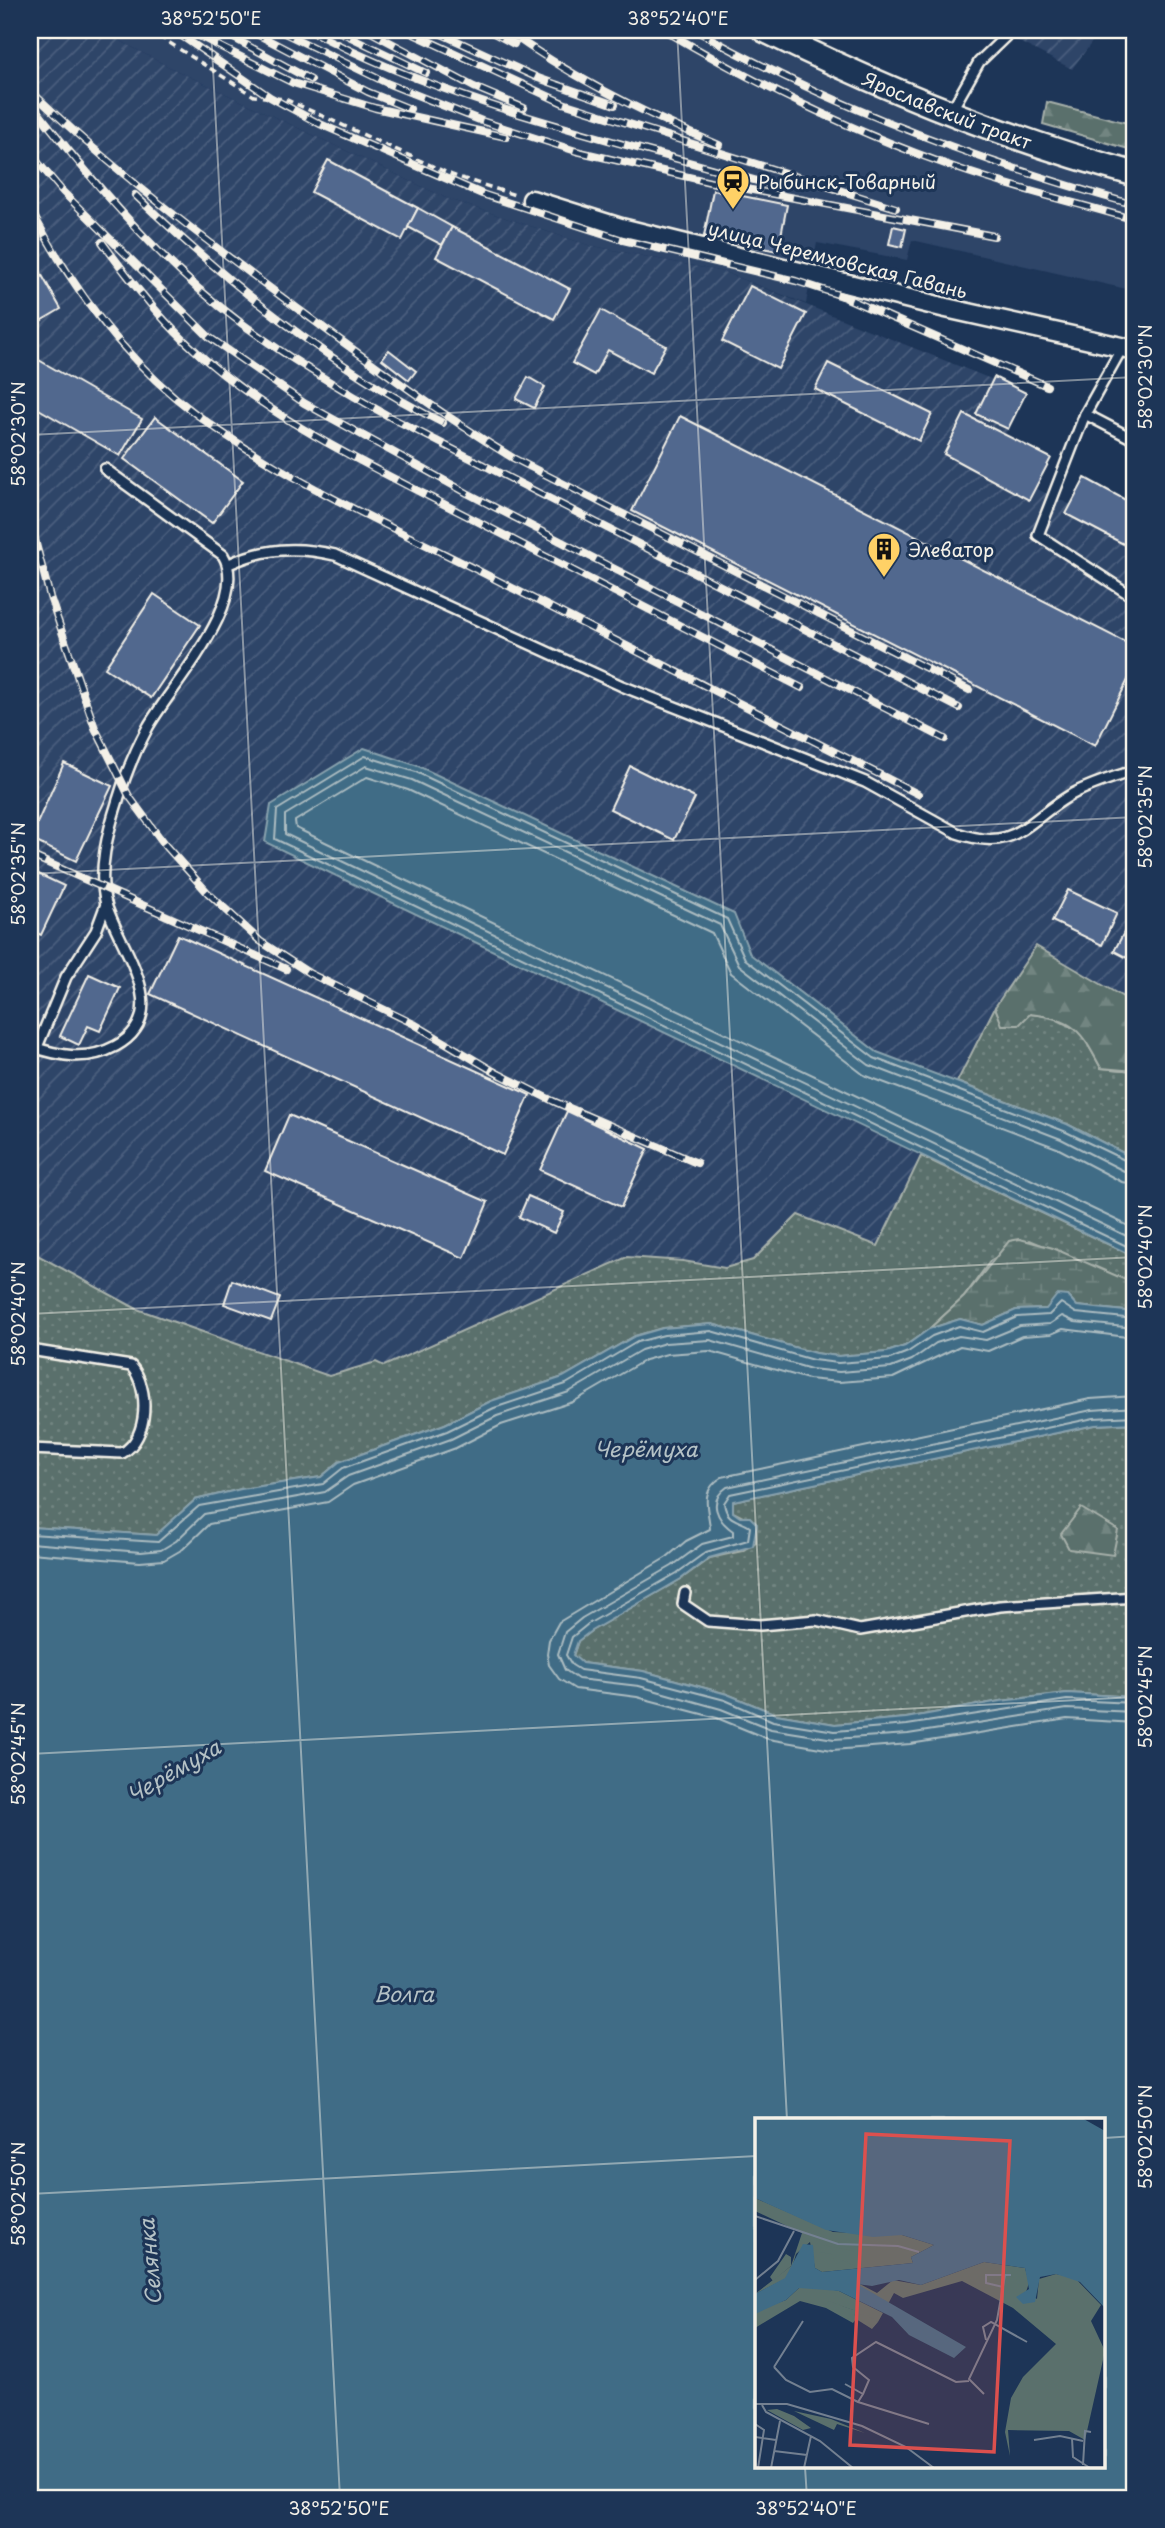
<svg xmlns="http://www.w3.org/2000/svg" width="1165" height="2528" font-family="'Playpen Sans',sans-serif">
	<defs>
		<pattern id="industrial-furrows" width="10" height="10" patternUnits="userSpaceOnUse" patternTransform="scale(1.75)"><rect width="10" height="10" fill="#2d4468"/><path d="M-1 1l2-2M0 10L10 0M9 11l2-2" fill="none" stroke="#4c5f7e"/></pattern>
		<pattern id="grass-dots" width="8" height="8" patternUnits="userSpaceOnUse" patternTransform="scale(1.75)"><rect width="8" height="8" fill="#5a706c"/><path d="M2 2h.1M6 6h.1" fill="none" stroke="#728581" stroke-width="1.8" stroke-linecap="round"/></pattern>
		<pattern id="forest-firs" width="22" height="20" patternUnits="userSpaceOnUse" patternTransform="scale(1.75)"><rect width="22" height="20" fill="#5a706c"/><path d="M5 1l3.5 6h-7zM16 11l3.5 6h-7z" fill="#728581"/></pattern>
		<pattern id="wetland-marsh" width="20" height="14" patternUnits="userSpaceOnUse" patternTransform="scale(1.75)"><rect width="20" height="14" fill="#5a706c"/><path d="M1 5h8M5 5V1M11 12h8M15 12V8" fill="none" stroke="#728581"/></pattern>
	</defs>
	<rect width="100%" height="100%" fill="#1d3557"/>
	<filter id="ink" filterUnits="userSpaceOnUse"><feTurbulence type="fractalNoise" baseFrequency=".0143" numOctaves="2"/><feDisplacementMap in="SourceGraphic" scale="14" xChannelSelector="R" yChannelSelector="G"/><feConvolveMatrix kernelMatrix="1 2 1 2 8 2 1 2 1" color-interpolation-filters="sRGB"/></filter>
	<g filter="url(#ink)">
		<!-- built -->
		<path fill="#2d4468" d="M100 30H739L1002 147 1135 183V291L912 240 907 260 817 243 806 304 724 272 588 245 448 199 167 66Z"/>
		<!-- industrial -->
		<g fill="url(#industrial-furrows)">
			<path d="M30 30H100L167 66 448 199 588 245 724 272 1026 393 1005 435 1051 458 1035 488 1071 505 1067 514 1135 550 1133 561 1135 562V1004L1036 946 988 1020 957 1082 877 1052 750 954 734 914 418 766 364 748 271 805 265 842 921 1156 878 1246 798 1215 753 1260 725 1268 683 1261 627 1257 384 1366 376 1362 329 1376 137 1309 30 1251Z"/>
			<path d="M996 30H1101L1072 69Z"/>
		</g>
		<!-- grass -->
		<g fill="url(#grass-dots)" stroke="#a7b0aa" stroke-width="2">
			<path d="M995 1007 1003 1025 1029 1014 1050 1016 1081 1032 1101 1068 1135 1071V1159L1067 1124 957 1082Z"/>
			<path d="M921 1156 1135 1257V1284L1030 1240 991 1260 964 1297 929 1329 905 1346 887 1352 838 1356 815 1353 712 1324 662 1328 635 1336 563 1377 491 1401 445 1424 339 1462 321 1477 241 1489 195 1500 156 1535 30 1527V1251L137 1309 329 1376 376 1362 384 1366 627 1257 683 1261 725 1268 753 1260 798 1215 878 1246Z"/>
			<path d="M1135 1423V1697L1067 1693 1000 1701 906 1718 835 1724 776 1714 727 1694 643 1671 582 1663 573 1656 578 1641 591 1631 681 1579 710 1558 742 1551 756 1542 757 1524 733 1512V1501L1095 1425Z"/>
		</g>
		<!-- forest -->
		<g fill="url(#forest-firs)" stroke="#a7b0aa" stroke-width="2">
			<path d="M1047 102 1135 125V151L1043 124Z"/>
			<path d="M1036 946 1135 1004V1071L1101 1068C1081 1031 1075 1019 1030 1014L1019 1025H1002L995 1007Z"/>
			<path d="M1081 1508 1118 1530 1113 1555 1069 1549 1061 1534Z"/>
		</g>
		<!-- wetland -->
		<path fill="url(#wetland-marsh)" stroke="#a7b0aa" stroke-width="2" d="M1020 1239 1053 1248 1135 1284V1312L1077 1306 1068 1296 1046 1309 1016 1310 983 1325 960 1319 929 1329 964 1297 1009 1241Z"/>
		<!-- water -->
		<g fill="#406c86" stroke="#88a1ad" stroke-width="2" fill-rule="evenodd">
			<path d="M364 748 418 766 734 914 750 954 877 1052 1067 1124 1135 1159V1257L265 842 271 805Z"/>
			<path d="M1057 1295 1068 1296 1077 1306 1135 1312V1423L1095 1425 733 1501V1512L740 1517H750L757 1524 753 1546 709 1558 681 1579 591 1631 578 1641 573 1655 582 1663 643 1671 727 1694 776 1714 835 1724 906 1718 1000 1701 1067 1693 1135 1697V2498H30V1527L156 1535 195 1500 241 1489 321 1477 339 1462 445 1424 491 1401 563 1377 635 1336 663 1328 712 1324 815 1353 838 1356 887 1352 905 1346 929 1329 960 1319 983 1325 1016 1310 1046 1309ZM757 2120H1104V2467H757Z"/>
		</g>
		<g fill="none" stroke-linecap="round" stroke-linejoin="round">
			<!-- shore -->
			<g stroke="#acbcc1" stroke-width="2">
				<path d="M1135 1165 1064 1131 874 1058 745 959 727 919 416 772 365 756 277 810 275 839 1135 1250"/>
				<path d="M1135 1174 1126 1172 1061 1139 869 1065 739 965 720 925 412 780 366 766 285 815V834L1135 1240"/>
				<path d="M1135 1184 1122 1182 1057 1148 864 1075 731 973 712 933 408 790 367 777 295 821 296 828 1135 1229"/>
				<path d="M1135 1396 1090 1399 722 1477C698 1492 709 1509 710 1529L686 1541 667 1557 559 1622 549 1640 547 1654 549 1665 559 1679 575 1689 637 1697 717 1718 768 1739 832 1750 910 1744 1067 1719 1135 1723"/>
				<path d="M1135 1407 1092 1410 727 1487C707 1501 717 1520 733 1531V1536L702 1544 672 1566 582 1618 565 1632 558 1654 565 1670 578 1679 639 1686 721 1709 771 1729 834 1739 908 1734 1067 1709 1135 1712"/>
				<path d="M1135 1416 1094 1418 730 1494 724 1503C727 1522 738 1519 750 1527L748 1540 706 1552 677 1573 588 1624 572 1637 566 1655 572 1665 580 1670 641 1678 725 1700 773 1721 835 1731 907 1725 1067 1700 1135 1703"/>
				<path d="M30 1534 158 1542 199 1506 323 1484 343 1468 447 1431 494 1408 566 1384 637 1342 664 1335 711 1331 813 1360 838 1363 890 1359 908 1352 932 1336 959 1326 983 1332 1017 1317 1049 1315 1061 1303 1076 1313 1135 1319"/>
				<path d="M30 1543 141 1552 161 1550 176 1541 204 1514 325 1492 348 1476 451 1439 497 1416 569 1392 641 1350 665 1343 710 1340 811 1369 839 1372 891 1368 912 1360 936 1343 959 1336 986 1340 1020 1326 1050 1324 1062 1316 1075 1322 1135 1328"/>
				<path d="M30 1553 140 1562 164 1560 183 1549 209 1524 328 1502 353 1485 456 1448 501 1425 573 1402 645 1360 667 1354 709 1351 808 1379 839 1382 893 1378 960 1346 988 1351 1022 1336 1051 1334 1063 1329 1135 1338"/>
			</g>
		</g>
		<!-- building -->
		<g fill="#51678e" stroke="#f4f1e8" stroke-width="2">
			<path d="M915 30H949V32L943 31 938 38 929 40Z"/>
			<path d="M328 160 418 208 402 240 311 192Z"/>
			<path d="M713 190 787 205 778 251 704 236Z"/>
			<path d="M418 208 452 227 442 245 408 227Z"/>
			<path d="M893 226 906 229 902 247 889 244Z"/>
			<path d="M452 227 570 289 554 319 436 257Z"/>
			<path d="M30 254 61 309 30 327Z"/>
			<path d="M750 286 806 314 778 369 722 341Z"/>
			<path d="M601 310 666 346 651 373 608 350 594 375 572 363Z"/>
			<path d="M389 350 416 371 409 380 382 359Z"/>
			<path d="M37 359 142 419 120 456 30 404V372Z"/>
			<path d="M828 363 932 414 919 441 815 389Z"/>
			<path d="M528 377 545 387 534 408 516 399Z"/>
			<path d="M994 377 1026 393 1008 429 976 414Z"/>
			<path d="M964 414 1051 458 1029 500 944 454Z"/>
			<path d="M680 416 1135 647V666L1095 746 632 511Z"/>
			<path d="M155 417 243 481 212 523 124 459Z"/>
			<path d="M1085 478 1135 505V550L1066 514Z"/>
			<path d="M154 594 200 625 151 698 105 668Z"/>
			<path d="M64 763 112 786 76 861 30 839Z"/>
			<path d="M630 766 695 798 674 840 610 809Z"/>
			<path d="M30 870 64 886 41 935 30 930Z"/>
			<path d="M1068 890 1117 913 1102 945 1052 921Z"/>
			<path d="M1127 927 1135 932V962L1114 951Z"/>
			<path d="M178 935 530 1095 503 1155 150 994Z"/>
			<path d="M89 974 120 988 100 1031 88 1026 79 1045 60 1036Z"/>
			<path d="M567 1111 648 1149 621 1207 540 1170Z"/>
			<path d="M289 1115 488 1202 464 1258 265 1171Z"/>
			<path d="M528 1196 564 1212 554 1233 519 1217Z"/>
			<path d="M232 1280 280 1298 271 1321 224 1304Z"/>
		</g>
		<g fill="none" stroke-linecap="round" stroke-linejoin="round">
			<defs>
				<g id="service">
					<path d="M950 113 979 62 1006 36"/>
					<path d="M1123 346 1085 414 1135 440"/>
					<path d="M1085 414 1038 535 1135 598"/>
					<path d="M229 564C264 548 297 546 335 555L622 686 865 782 957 833C1015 853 1024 823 1069 796 1089 784 1113 778 1135 770"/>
					<path d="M30 1046C60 1056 86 1062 116 1046 176 1013 118 946 106 904 97 871 108 831 118 800 125 775 136 749 148 727 171 686 251 601 223 555L105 469"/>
					<path d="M30 1064 66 977 96 931 106 904"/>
					<path d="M30 1350 131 1366C150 1387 149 1439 122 1453L30 1449"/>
					<path d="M685 1593 683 1604 708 1621 760 1625 816 1620 860 1630 1000 1606 1135 1597"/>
				</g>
				<path id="minor" d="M532 200 621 228 946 308 1135 350"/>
				<g id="tertiary">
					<path id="s1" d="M764 30C884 89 1006 139 1135 174"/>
				</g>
			</defs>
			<!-- service casing -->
			<use href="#service" stroke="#f4f1e8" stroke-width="14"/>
			<!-- minor casing -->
			<use href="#minor" stroke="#f4f1e8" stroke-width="23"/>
			<!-- tertiary casing -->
			<use href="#tertiary" stroke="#f4f1e8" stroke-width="28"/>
			<!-- path -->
			<path stroke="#f4f1e8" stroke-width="3.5" stroke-dasharray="7 5" stroke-linecap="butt" d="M149 30 254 96 285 99 452 175 518 196"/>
			<!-- service -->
			<use href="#service" stroke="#1d3557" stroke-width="9"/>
			<!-- minor -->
			<use href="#minor" stroke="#1d3557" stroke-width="18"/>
			<!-- tertiary -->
			<use href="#tertiary" stroke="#1d3557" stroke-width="23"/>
			<defs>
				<g id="rail">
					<path d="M173 30 270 97 320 124 482 194 623 240 796 281 842 296 1047 386"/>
					<path d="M219 30 311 80"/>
					<path d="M249 30 368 92 410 109"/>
					<path d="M278 30 389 84 482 121 576 151 710 182 994 236"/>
					<path d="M309 30C452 105 610 139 764 183"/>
					<path d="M336 30 426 73"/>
					<path d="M367 30 474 87 524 108"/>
					<path d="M405 30 563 103 896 208"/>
					<path d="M433 30 538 78 615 105"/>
					<path d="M488 30 514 44"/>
					<path d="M506 30C571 77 645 114 719 145"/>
					<path d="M664 30C751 81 842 127 937 161 1001 185 1069 201 1135 220"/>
					<path d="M695 30C834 108 983 163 1135 205"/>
					<path d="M189 31 293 83 375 108 506 137"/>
					<path d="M30 90C112 170 203 238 294 306 366 359 437 412 513 458L969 690"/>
					<path d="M30 102C76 161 124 219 179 271 241 330 316 375 390 417L959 708"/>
					<path d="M30 153 63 192 209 337 304 403 467 493 945 739"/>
					<path d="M135 195C228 283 328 365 443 423"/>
					<path d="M30 208C70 285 125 361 196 414 282 478 385 524 481 572 626 646 772 720 918 794"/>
					<path d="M102 242C128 277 155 313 187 343 267 419 370 466 467 516 578 573 690 631 802 688"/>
					<path d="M30 521 50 597 95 728 129 796 165 845 208 893 260 941 309 973 414 1024 500 1075"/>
					<path d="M30 855 286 969"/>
					<path d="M493 1071 553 1101 697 1163"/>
				</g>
			</defs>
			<!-- rail casing -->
			<use href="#rail" stroke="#f4f1e8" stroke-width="8"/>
			<!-- rail -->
			<use href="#rail" stroke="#1d3557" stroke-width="5" stroke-dasharray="16" stroke-linecap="butt"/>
		</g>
	</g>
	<!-- ticks -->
	<path fill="none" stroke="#f4f1e8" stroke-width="2" stroke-opacity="0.45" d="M211 30 340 2498M677 30 787 2120M30 435 1135 377M30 874 1135 817M30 1314 1135 1257M30 1754 1135 1697M1104 2138 1135 2136M30 2194 757 2156M805 2467 807 2498"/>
	<!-- icons -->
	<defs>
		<symbol id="station-pin" viewBox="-11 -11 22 30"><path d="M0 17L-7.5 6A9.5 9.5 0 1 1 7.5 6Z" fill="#ffd166" stroke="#1d3557"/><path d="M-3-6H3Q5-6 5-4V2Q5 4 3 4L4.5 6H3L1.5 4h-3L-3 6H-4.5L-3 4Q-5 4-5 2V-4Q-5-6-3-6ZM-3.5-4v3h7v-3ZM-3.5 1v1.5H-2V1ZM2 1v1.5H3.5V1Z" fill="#111"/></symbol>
		<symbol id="building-pin" viewBox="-11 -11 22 30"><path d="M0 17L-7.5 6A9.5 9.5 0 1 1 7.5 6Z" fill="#ffd166" stroke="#1d3557"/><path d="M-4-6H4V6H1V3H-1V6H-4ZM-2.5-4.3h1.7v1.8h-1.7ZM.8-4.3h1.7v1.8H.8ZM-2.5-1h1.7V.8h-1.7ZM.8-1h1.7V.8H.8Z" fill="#111"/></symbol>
	</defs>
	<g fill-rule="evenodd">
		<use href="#station-pin" x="714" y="162" width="38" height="52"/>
		<use href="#building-pin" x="865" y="530" width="38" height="52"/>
	</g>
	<g text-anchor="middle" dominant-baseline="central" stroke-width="6" stroke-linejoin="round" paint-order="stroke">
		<!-- street labels -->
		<g font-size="19" fill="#f4f1e8" stroke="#1d3557">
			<text stroke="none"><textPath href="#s1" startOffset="200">Ярославский тракт</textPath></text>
			<text transform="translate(838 259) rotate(14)">улица Черемховская Гавань</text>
		</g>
		<!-- poi labels -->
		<g font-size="19" fill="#f4f1e8" stroke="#1d3557" text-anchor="start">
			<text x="758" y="181">Рыбинск-Товарный</text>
			<text x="908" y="549">Элеватор</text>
		</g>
		<!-- water labels -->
		<g font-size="21" font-style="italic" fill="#b5c2c6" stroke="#1d3557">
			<text x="646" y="1448">Черёмуха</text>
			<text transform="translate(173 1770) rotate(-30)">Черёмуха</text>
			<text x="404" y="1993">Волга</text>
			<text transform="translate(149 2262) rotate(-95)">Селянка</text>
		</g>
	</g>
	<!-- overview -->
	<g transform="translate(755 2118)">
		<rect width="350" height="350" fill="#1d3557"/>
		<path d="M0 80 78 114 147 117 179 127 156 139 158 145 67 154 60 150 55 124 41 136 36 153 30 161 0 176 36 148 47 115 0 93ZM229 144 270 150 274 165 271 174 282 181 284 161 301 156 320 160 346 187 336 203 350 233 330 322 314 313 253 312 255 338 250 314 256 280 268 259 301 226 258 190 207 163 148 180 139 175 133 186 102 170 103 165 122 175 138 162 166 167ZM64 169 84 173 128 195 123 204 100 199 98 192 86 188 71 190 45 183 0 210V196L6 191 31 182 44 170Z" fill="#5a706c"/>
		<path d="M68 127 98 133 105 141 99 148 89 142 82 146 76 136 64 134ZM31 136 36 139V148L18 163 15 159ZM73 183 99 192 100 198 110 196 123 204 117 211 101 201 98 205 71 190ZM22 291 39 298 56 310 48 312 12 292ZM39 293 76 301 110 315 82 306 79 312Z" fill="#5a706c"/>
		<path d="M0 0H327L350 13V190L325 164 301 156 285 159 280 184 268 186 261 179 274 171 270 150 229 144 166 167 144 162 117 168 102 166 211 229 199 240 154 217 137 199 84 173 44 170 31 182 0 196V176L30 160 48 126 58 127 60 150 67 154 158 145 156 139 179 127 147 117 118 119 71 112 0 80Z" fill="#406c86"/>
		<path fill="none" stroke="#738091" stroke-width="2" d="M0 98 83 126 143 128 164 134M0 162 23 143 39 113M248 169 231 165V157H256M231 222 228 209 236 204 272 224M19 249 31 262 55 274 77 271 103 284 174 306M19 249 48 203M90 266 108 276 103 284M108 276 114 262 98 249 97 240 121 224 201 264 214 263M229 276 214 261 242 202 250 157M0 286H32L107 308 151 329 179 350M7 287 11 294 65 323 98 350M0 306 9 312 3 350M0 319 21 322M317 320 318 339 335 350M279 322 305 318 328 323M19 333 52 337M328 347 330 313 336 314M16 350 25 303M49 350 56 318"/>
		<path fill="#dc504e" fill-opacity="0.15" stroke="#dc504e" stroke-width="3.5" d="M111 16 255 23 239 334 95 327Z"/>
		<rect width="350" height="350" fill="none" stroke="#f4f1e8" stroke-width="3.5"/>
	</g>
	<!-- margin -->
	<rect width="1165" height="2528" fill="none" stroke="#1d3557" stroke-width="77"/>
	<rect x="38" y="38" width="1088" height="2452" fill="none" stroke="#f4f1e8" stroke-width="2.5"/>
	<g font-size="18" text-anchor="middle" fill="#f4f1e8">
		<text x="211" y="25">38°52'50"E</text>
		<text x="678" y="25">38°52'40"E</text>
		<text transform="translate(1146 377) rotate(-90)" y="6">58°02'30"N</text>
		<text transform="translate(19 434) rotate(-90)" y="6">58°02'30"N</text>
		<text transform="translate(1146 817) rotate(-90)" y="6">58°02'35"N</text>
		<text transform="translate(19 874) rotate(-90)" y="6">58°02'35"N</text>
		<text transform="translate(1146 1257) rotate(-90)" y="6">58°02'40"N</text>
		<text transform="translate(19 1314) rotate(-90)" y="6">58°02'40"N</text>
		<text transform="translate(1146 1697) rotate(-90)" y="6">58°02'45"N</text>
		<text transform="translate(19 1754) rotate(-90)" y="6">58°02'45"N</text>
		<text transform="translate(1146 2137) rotate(-90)" y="6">58°02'50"N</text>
		<text transform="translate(19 2194) rotate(-90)" y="6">58°02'50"N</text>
		<text x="339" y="2515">38°52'50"E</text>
		<text x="806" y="2515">38°52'40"E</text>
	</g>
</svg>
